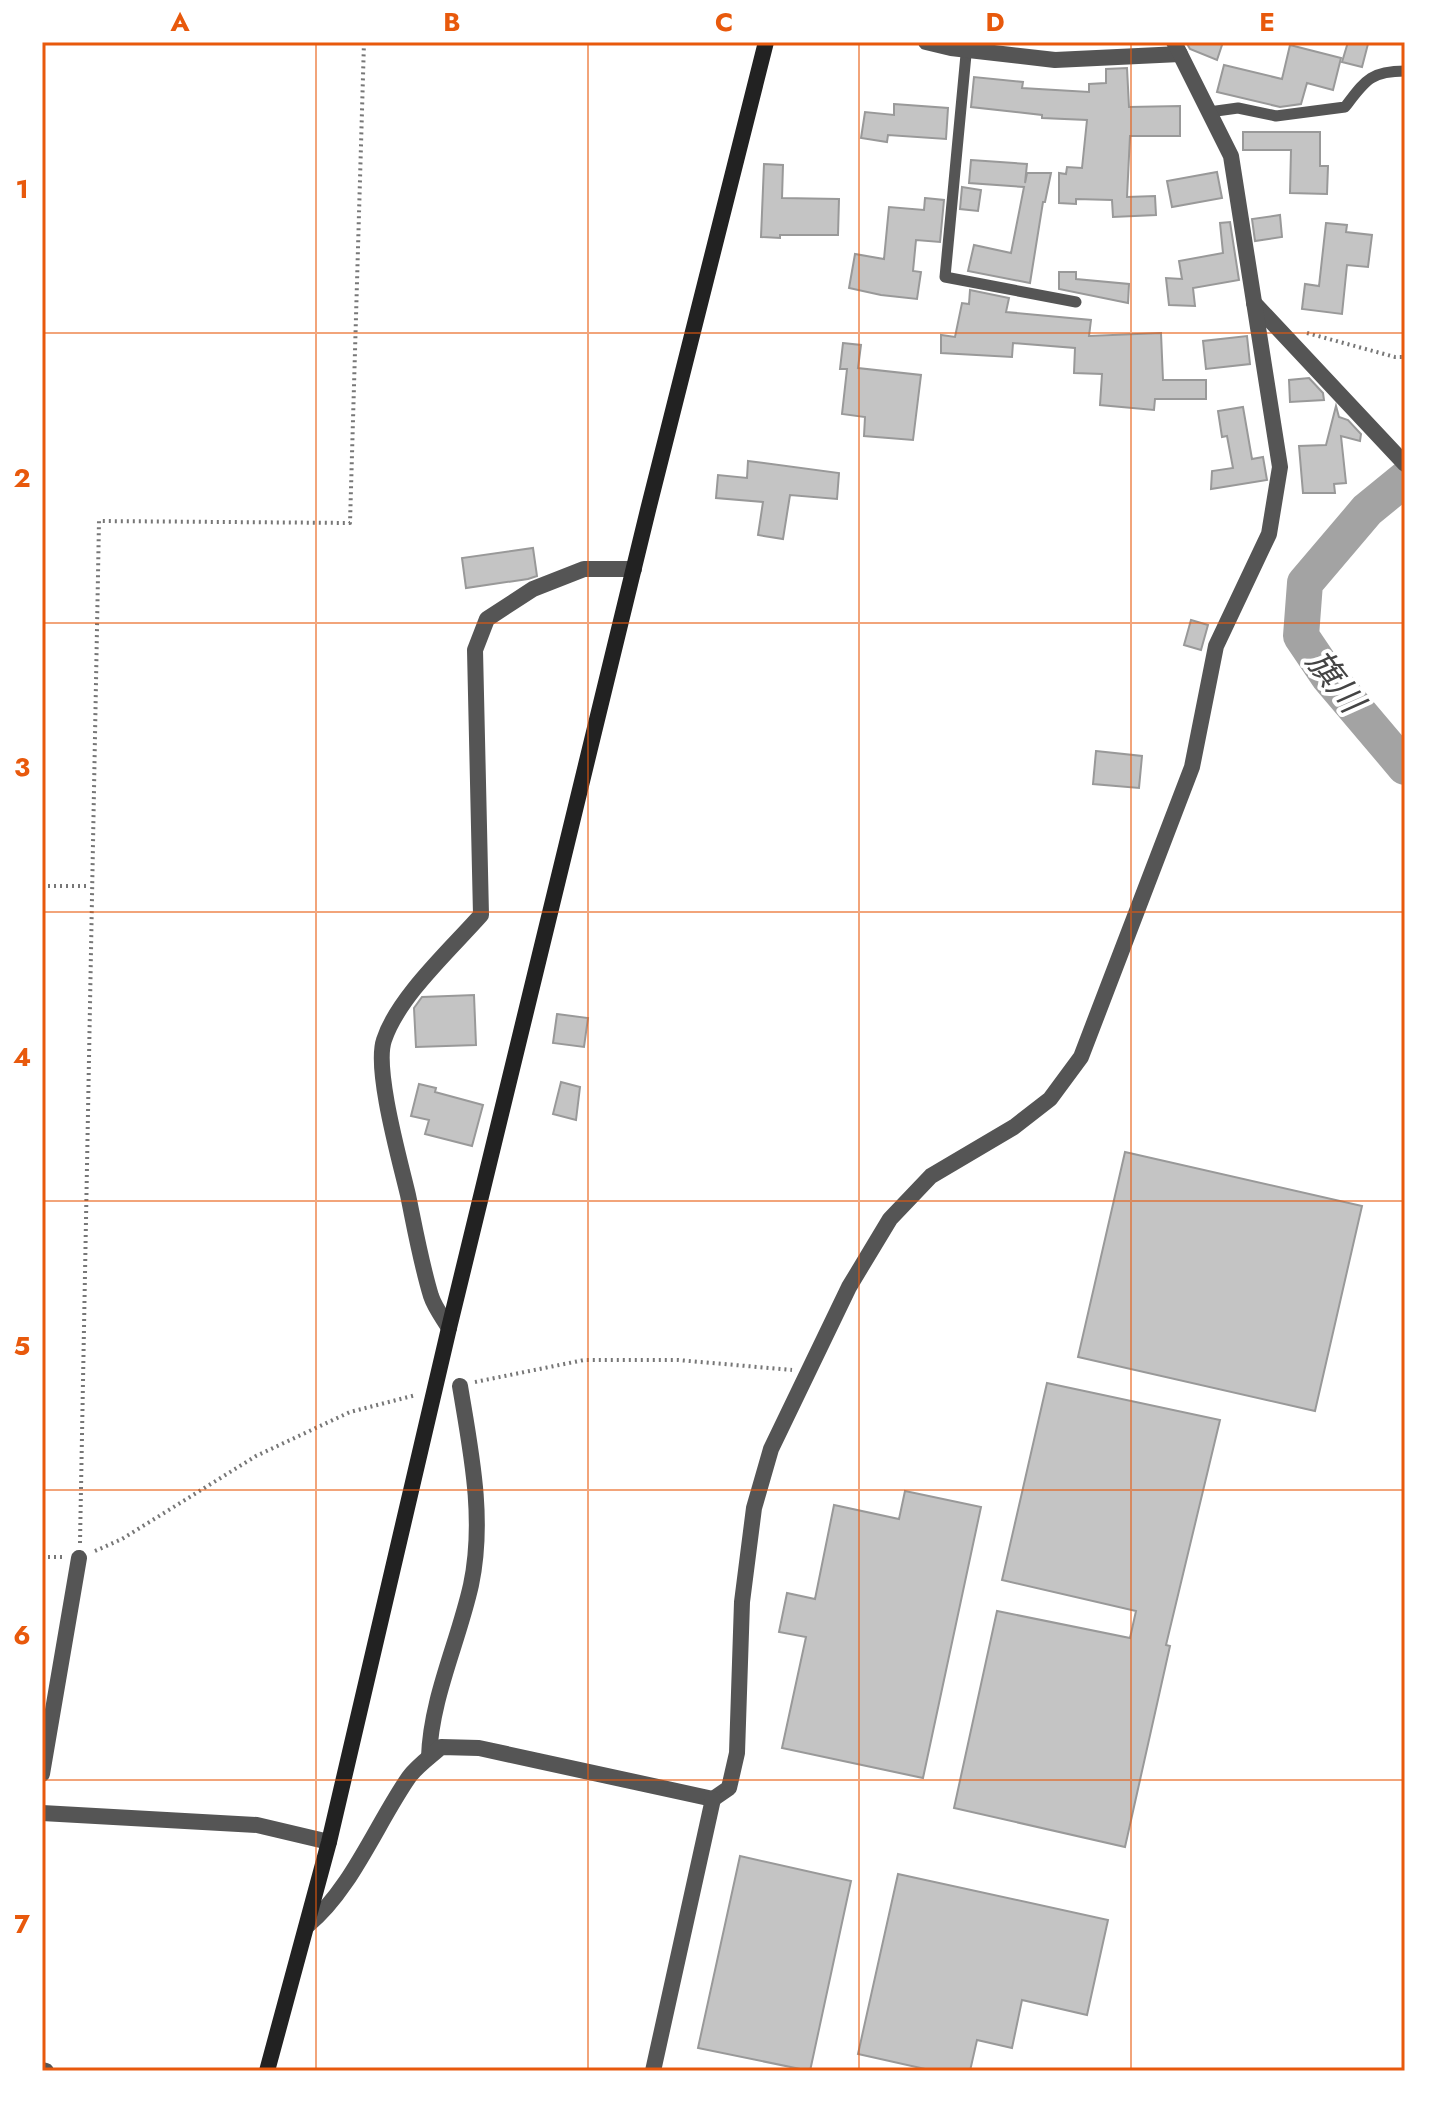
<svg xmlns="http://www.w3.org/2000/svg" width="1447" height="2113" font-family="Jost,'Noto Sans JP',sans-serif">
	<rect width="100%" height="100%" fill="#fff"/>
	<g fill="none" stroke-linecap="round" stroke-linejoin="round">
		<!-- river -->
		<path stroke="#a3a3a3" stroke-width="36" d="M1405 479 1367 510 1305 583 1301 636 1328 676 1405 767"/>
	</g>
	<!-- building -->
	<g fill="#c4c4c4" stroke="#999" stroke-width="2">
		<path d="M1186 42H1223L1217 60 1190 49Z"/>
		<path d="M1348 42 1368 44 1362 67 1342 62Z"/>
		<path d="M1290 45 1341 58 1333 90 1307 83 1301 104 1280 107 1217 92 1224 65 1282 79Z"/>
		<path d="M1127 68 1129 107 1180 106V136H1130L1127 197 1155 196 1156 215 1113 217 1112 200 1076 199V204L1059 203V173L1066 174 1067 167 1082 168 1087 120 1042 118V115L971 107 974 77 1023 82 1022 88 1089 92V84L1106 83V69Z"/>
		<path d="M894 104 948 108 946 139 888 135 887 142 861 138 865 112 894 115Z"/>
		<path d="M1243 132H1320V166H1328L1327 194 1290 193 1291 150H1243Z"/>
		<path d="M971 160 1027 164 1025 183 1027 173H1051L1045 202H1043L1030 283 968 271 974 245 1011 253 1024 187 969 183Z"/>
		<path d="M764 164 783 165 782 198 839 199 838 235H780V238L761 237Z"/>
		<path d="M1217 172 1222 198 1172 207 1167 181Z"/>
		<path d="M962 187 981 190 978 211 960 209Z"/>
		<path d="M925 198 944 200 940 242 916 240 913 271 921 272 917 299 881 295 849 288 855 254 884 259 889 207 924 210Z"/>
		<path d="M1280 215 1282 237 1255 241 1252 219Z"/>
		<path d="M1230 222 1239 280 1193 288 1195 306 1169 305 1166 278 1182 279 1179 261 1223 253 1220 223Z"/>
		<path d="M1326 223 1347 225 1346 232 1372 235 1368 267 1347 265 1342 314 1302 309 1305 284 1319 286Z"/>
		<path d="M1059 272H1076V279L1129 284 1128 303 1059 289Z"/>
		<path d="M970 290 1009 298 1006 312 1091 320 1089 336 1161 333 1163 380H1206V399H1155L1154 410 1100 405 1102 374 1074 373 1075 348 1013 343 1012 357 941 353V335L955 337 962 303 969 304Z"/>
		<path d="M1247 336 1250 364 1206 369 1203 341Z"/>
		<path d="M843 343 861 345 858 368 921 375 913 440 864 436 865 417 842 414 847 369H840Z"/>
		<path d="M1309 378 1323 393 1324 400 1290 402 1289 380Z"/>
		<path d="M1336 406 1339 417 1348 420 1361 434 1360 441 1341 436 1346 483 1334 484 1335 493H1303L1299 446 1326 445Z"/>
		<path d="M1243 407 1252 459 1263 457 1267 480 1211 489 1212 471 1233 468 1227 436 1222 437 1218 411Z"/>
		<path d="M748 461 839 473 837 499 790 495 783 539 758 535 763 502 716 498 718 475 747 478Z"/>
		<path d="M533 548 537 576 528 579 466 588 462 558Z"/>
		<path d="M1191 620 1208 625 1201 650 1184 645Z"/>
		<path d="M1096 751 1142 756 1139 788 1093 784Z"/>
		<path d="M474 995 476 1045 416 1047 414 1008 422 997Z"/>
		<path d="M557 1014 588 1018 584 1047 553 1043Z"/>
		<path d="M561 1082 580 1087 576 1120 553 1114Z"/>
		<path d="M419 1084 436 1088 435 1092 483 1105 472 1146 425 1134 429 1120 411 1116Z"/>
		<path d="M1125 1152 1362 1206 1315 1411 1078 1357Z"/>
		<path d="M1047 1383 1220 1420 1166 1645 1170 1646 1125 1847 954 1808 997 1611 1130 1638 1136 1611 1002 1580Z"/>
		<path d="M905 1491 981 1507 923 1778 782 1748 806 1637 779 1632 787 1593 815 1599 834 1505 899 1519Z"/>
		<path d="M740 1856 851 1881 810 2071 698 2048Z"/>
		<path d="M898 1874 1108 1920 1087 2015 1022 2000 1012 2048 977 2040 970 2071H934L858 2054Z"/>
	</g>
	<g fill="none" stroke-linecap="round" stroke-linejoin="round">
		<!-- path -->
		<g stroke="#777" stroke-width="4" stroke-dasharray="2 4" stroke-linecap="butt">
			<path d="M1307 333 1395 357H1405"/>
			<path d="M42 886H90"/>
			<path d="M475 1382 584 1360H678L792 1370"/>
			<path d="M80 1543 99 521 350 523 364 42"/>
			<path d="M95 1551 122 1539 256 1456 350 1412 416 1395"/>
			<path d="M42 1557H64"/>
		</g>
		<!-- lane -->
		<g stroke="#555" stroke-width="11">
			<path d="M967 44 945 277 1076 302"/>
			<path d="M1209 112 1238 108 1276 116 1345 107C1365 81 1370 71 1405 71"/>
		</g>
		<!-- street -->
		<g stroke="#555" stroke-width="16">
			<path d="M926 42 951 48 1055 60 1180 54"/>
			<path d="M1254 303 1405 464"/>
			<path d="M449 1328C443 1318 435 1308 431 1296 421 1263 415 1229 408 1195 400 1161 374 1069 384 1040 398 997 451 949 481 915L475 650 487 619 533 589 584 569H634"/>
			<path d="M429 1757C431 1698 458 1643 471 1585 485 1519 471 1452 460 1386"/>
			<path d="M42 1774 79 1558"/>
			<path d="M42 1813 257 1825 329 1842"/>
			<path d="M308 1925C351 1890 377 1823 409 1777 417 1766 430 1757 441 1747L479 1748 713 1799 729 1788 737 1753 742 1602 754 1508 771 1449 849 1287 890 1219 931 1176 1014 1127 1050 1099 1081 1057 1192 767 1216 646 1269 534 1280 467 1231 156 1174 42"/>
			<path d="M42 2070 46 2071"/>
			<path d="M653 2071 713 1799"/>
		</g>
		<!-- secondary -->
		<path stroke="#222" stroke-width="16" d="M267 2071 329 1842 449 1328 648 510 766 42"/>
	</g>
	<!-- grid -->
	<path fill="none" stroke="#e8590c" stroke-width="2" stroke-opacity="0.55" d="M316 42V2071M588 42V2071M859 42V2071M1131 42V2071M42 333H1405M42 623H1405M42 912H1405M42 1201H1405M42 1490H1405M42 1780H1405"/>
	<g text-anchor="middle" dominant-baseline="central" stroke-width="8" stroke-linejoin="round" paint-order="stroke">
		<!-- water labels -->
		<g font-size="34" font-style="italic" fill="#444" stroke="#fff">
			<text transform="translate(1335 681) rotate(52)">旗川</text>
		</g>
	</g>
	<!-- border -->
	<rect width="1447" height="2113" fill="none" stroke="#ffffff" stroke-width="88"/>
	<rect x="44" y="44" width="1359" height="2025" fill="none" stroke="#e8590c" stroke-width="3"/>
	<g font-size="26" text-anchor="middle" font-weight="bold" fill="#e8590c">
		<text x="180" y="31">A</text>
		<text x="452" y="31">B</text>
		<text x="724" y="31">C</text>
		<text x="995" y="31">D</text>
		<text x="1267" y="31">E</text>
		<text x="22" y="198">1</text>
		<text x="22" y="487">2</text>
		<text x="22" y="776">3</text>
		<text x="22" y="1066">4</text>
		<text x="22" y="1355">5</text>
		<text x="22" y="1644">6</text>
		<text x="22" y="1933">7</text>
	</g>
</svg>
